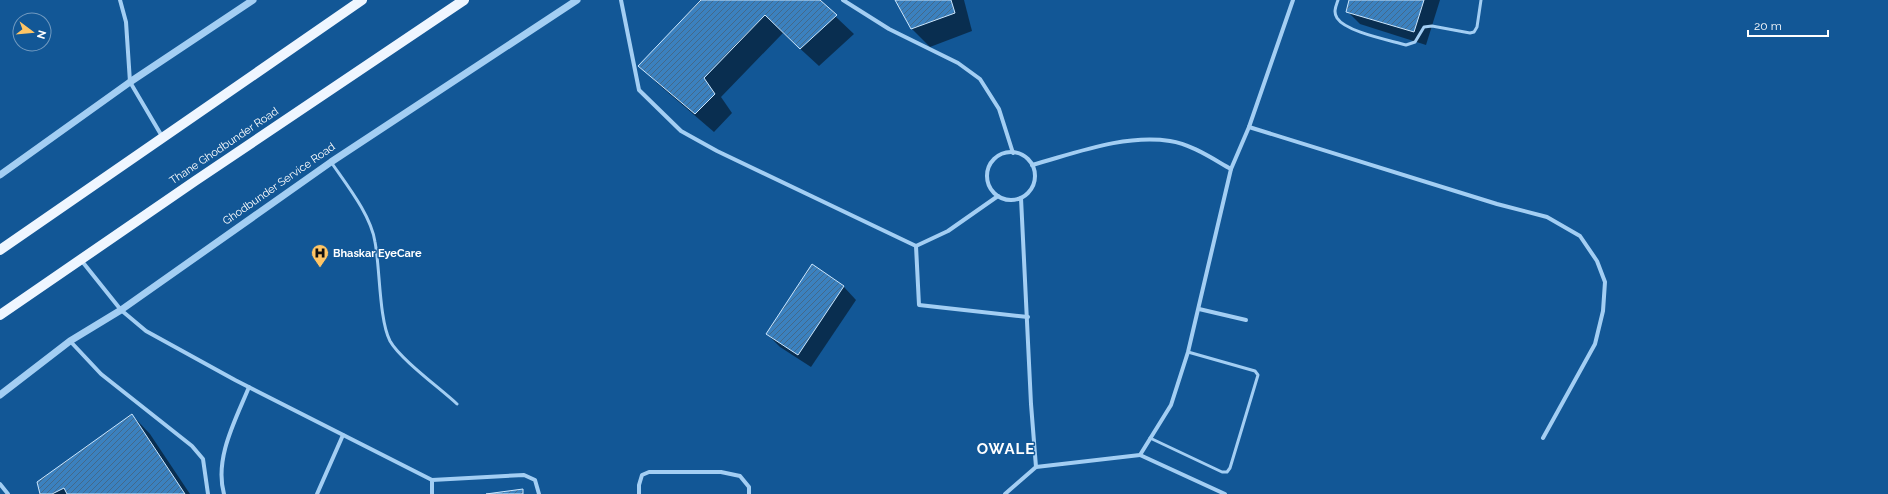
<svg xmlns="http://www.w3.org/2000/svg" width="1888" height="494" font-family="Raleway,sans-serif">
	<defs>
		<pattern id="building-hatch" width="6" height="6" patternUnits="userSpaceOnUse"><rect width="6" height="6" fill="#3b81bf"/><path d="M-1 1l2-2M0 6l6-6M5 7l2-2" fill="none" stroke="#43698b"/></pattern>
	</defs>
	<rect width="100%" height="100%" fill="#125796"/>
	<!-- shadow -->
	<g fill="#0007">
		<path d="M702 0H818L854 34 819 66 783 33 721 97 732 113 714 132 658 84 640 66Z"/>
		<path d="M896 0H964L972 31 930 47 911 28Z"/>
		<path d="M1350 0H1440L1426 45 1360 24 1347 11Z"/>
		<path d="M812 266 844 287 856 300 811 367 780 347 767 334Z"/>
		<path d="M132 415 150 434 190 494H41Z"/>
	</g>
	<!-- building -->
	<g fill="url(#building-hatch)" stroke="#cbe6fd">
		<path d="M701 0H820L837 15 800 49 765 15 704 78 715 94 695 114 638 66Z"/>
		<path d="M895 0H951L955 13 911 29Z"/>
		<path d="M1349 0H1424L1414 32 1346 12Z"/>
		<path d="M812 264 844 286 798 355 766 334Z"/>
		<path d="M132 414 185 494H67L64 488 52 494H40L37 482Z"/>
		<path d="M523 489V494H486Z"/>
	</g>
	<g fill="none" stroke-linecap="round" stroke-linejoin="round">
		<!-- service -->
		<g stroke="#a3cef3" stroke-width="3">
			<path d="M1338 0C1336 6 1333 12 1337 18 1346 32 1389 40 1406 45L1415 42 1424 27 1432 26 1470 33 1474 32 1477 27 1481 0"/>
			<path d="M331 162C346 184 371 215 375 242 380 267 379 320 390 341 400 359 441 389 457 404"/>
			<path d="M1150 438 1222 472H1227L1230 468 1258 375 1255 371 1188 352"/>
		</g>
		<!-- minor -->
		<g stroke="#a3cef3" stroke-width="4">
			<path d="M120 0 126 22 130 82 163 138"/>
			<path d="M621 0 639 90 681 131 717 151 916 246 948 231 998 196"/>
			<path d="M843 0 889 29 958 63 980 79 999 109 1013 153"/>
			<path d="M1249 127 1497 204 1547 217 1580 236 1597 261 1605 282 1603 311 1595 344 1543 438"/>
			<circle cx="1011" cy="176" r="24"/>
			<path d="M1032 165C1076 153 1124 134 1170 141 1191 144 1213 159 1231 169"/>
			<path d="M1021 198 1031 404 1036 467"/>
			<path d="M916 246 919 305 1028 317"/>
			<path d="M81 260 121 310 146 331 235 380 432 480"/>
			<path d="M1199 309 1246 320"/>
			<path d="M70 341 101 374 192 446 203 459 208 494"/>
			<path d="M1140 455 1225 494"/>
			<path d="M0 484 8 494"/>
			<path d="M224 494C214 458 236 419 249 387"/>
			<path d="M317 494 343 435"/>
			<path d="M432 494V480L524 475 535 480 539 494"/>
			<path d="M639 494V485L642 475 649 472H721L740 476 749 487V494"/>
			<path d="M1005 494 1036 467 1140 455 1171 405 1188 352 1231 169 1249 127 1293 0"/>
		</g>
		<!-- tertiary -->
		<g stroke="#a3cef3" stroke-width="7">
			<path d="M0 175 130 82 253 0"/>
			<path d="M0 395 70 341 121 310 331 162 577 0"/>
		</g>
		<!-- primary -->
		<g stroke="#eff6ff" stroke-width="10">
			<path d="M0 250 362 0"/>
			<path d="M0 315 195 181 464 0"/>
		</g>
	</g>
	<!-- icons -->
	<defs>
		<symbol id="hospital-pin" viewBox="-11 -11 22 30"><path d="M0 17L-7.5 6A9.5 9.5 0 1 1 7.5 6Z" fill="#ffc565" stroke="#125796"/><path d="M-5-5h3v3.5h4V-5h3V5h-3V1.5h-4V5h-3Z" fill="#111"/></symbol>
	</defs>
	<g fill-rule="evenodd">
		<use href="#hospital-pin" x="310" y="243" width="20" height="27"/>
	</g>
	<g text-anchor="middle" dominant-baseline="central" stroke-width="3" stroke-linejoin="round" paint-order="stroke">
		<!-- street labels -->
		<g font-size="11" fill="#fff" stroke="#125796">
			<text transform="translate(224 146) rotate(-34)">Thane Ghodbunder Road</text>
			<text transform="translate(279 184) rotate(-35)">Ghodbunder Service Road</text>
		</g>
		<!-- poi labels -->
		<g font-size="11" font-weight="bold" fill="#fff" stroke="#125796" text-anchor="start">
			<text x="333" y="253">Bhaskar EyeCare</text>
		</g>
		<!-- district labels -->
		<g font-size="15" font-weight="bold" letter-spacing="1" fill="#fff" stroke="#125796">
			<text x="1006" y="449">OWALE</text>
		</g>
	</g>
	<!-- north arrow -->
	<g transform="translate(32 32) rotate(106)"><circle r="19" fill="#125796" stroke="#719ac0"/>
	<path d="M0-3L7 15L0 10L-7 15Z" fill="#ffc565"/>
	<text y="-6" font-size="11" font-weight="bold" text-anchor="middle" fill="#ffffff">N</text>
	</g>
	<!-- scale -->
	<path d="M1748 30v6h80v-6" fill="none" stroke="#ffffff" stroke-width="2"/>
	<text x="1754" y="30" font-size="12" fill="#ffffff" stroke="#125796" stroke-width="3" paint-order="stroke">20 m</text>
</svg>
